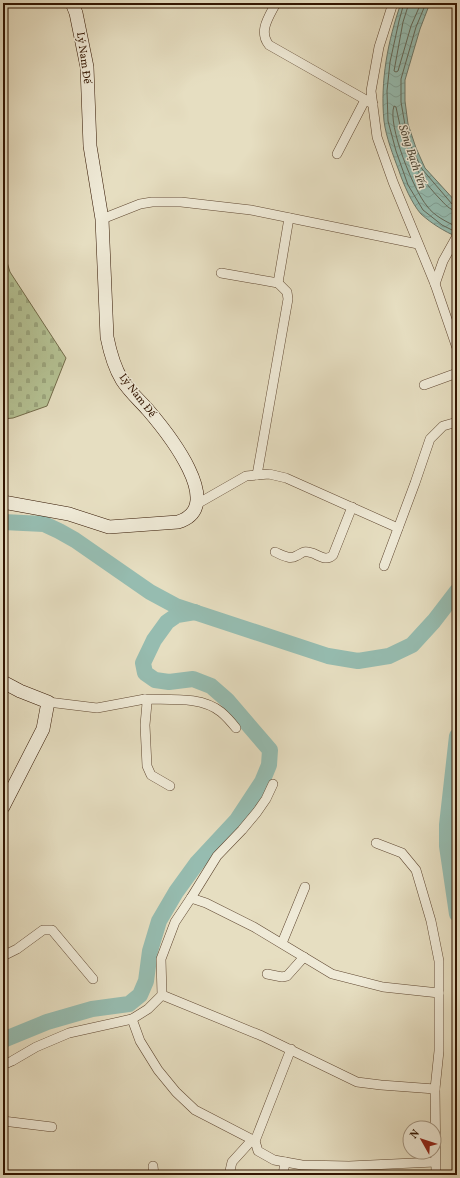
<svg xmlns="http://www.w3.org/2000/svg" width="460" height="1178" font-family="Vollkorn,serif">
	<defs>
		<pattern id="cemetery-stones" width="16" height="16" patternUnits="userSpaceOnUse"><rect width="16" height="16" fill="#b4c193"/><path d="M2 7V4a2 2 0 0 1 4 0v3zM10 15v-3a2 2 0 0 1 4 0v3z" fill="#9ba57d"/></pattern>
		<pattern id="water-waves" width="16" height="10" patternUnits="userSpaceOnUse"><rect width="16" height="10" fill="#96bcb0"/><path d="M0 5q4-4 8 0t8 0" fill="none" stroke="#82a196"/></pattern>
	</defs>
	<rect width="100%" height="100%" fill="#e6dec1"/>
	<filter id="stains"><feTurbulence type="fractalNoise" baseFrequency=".005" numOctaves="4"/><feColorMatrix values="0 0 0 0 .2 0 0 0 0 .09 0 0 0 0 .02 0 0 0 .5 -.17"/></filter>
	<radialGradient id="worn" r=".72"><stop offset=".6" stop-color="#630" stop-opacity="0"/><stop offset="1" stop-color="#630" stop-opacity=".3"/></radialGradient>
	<!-- cemetery -->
	<path fill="url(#cemetery-stones)" stroke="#736b4a" d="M3 249 10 272 66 358 47 406 13 418 3 419Z"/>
	<!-- water -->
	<path fill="url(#water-waves)" stroke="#6e796a" d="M401 3H430L420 29 405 80V101L408 124 416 148 425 168 457 203V237C444 231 432 224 421 214 412 204 403 183 399 171 393 155 386 137 384 121 380 81 388 40 401 3Z"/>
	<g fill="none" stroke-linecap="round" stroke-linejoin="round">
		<!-- shore -->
		<g stroke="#646858" stroke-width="1">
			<path d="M404 3 399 21 390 62 387 91 388 121 396 151 408 185 423 210 442 225 454 231"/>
			<path d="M409 3 403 22 394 71 396 72 398 71 411 26 421 3"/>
			<path d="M426 3 416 27 401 79V102L405 125 412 149 422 169 452 204 457 206"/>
			<path d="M457 211C449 210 445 204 440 199 412 170 404 146 396 107L394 106C387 125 414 191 427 206 434 216 447 222 457 227"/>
		</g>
		<!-- river -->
		<g stroke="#96bcb0" stroke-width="16">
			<path d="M3 522 44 524 59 531 75 540 150 592 176 606 328 656 358 661 389 656 412 645 434 621 457 591"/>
			<path d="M457 736 447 825V846L457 914"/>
			<path d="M3 1040 47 1022 92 1009 129 1004 140 995 146 981 150 951 159 921 176 892 197 863 237 820 262 782 269 765 270 750 227 700 211 686 193 679 169 682 155 680 145 673 143 663 154 640 167 622 177 615 195 612"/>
		</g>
		<defs>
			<g id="street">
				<path d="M276 3C269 17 258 31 269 45L373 104"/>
				<path d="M393 3 379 47 371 91 377 137 393 182 435 284 457 348"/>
				<path d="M337 154 365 100"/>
				<path d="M102 219 140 204 152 202H181L251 210 418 244"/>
				<path d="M221 273 278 283 289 218"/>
				<path d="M435 284 443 261 457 236"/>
				<path d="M424 385 457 373"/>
				<path d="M257 475 288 299 287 292 278 283"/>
				<path d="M197 504 246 476 269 474 286 478 398 528"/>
				<path d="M275 552C282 555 290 560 296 556 299 555 302 552 304 552 315 550 324 564 333 555L352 507"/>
				<path d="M384 566 415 483 430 439 443 426 457 422"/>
				<path d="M145 699C170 700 201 696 221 712 227 717 232 723 236 728"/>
				<path d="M48 702 97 708 145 699 147 703 145 725 147 766 151 775 170 786"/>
				<path d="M376 843 402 853 416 870 431 921 439 961V1051L435 1089 436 1175"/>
				<path d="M191 898 206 903 254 927 332 974 383 987 439 993"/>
				<path d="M282 943 305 887"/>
				<path d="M3 956 17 949 43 930H52L93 979"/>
				<path d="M267 974 282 977 287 976 304 957"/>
				<path d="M162 995 262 1036 357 1082 381 1085 435 1089"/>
				<path d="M132 1019 140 1041 158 1070 176 1092 195 1110 255 1141 258 1151 274 1160 302 1165 349 1166 435 1162"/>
				<path d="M3 1065 12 1061 36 1047 69 1033 132 1019 148 1009 162 995 161 959 175 922 191 898 217 856 242 830 257 812 266 799 273 784"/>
				<path d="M3 1121 52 1127"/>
				<path d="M255 1141 291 1049"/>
				<path d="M153 1166 154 1175"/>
				<path d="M229 1175 232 1162 252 1140"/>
				<path d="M283 1175 285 1162"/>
			</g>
			<g id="secondary">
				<path d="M3 502 69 514 109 527 178 522C228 507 166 431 148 410 140 401 129 391 122 380 114 367 110 352 107 337L102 219 90 146 87 67 76 13 72 3"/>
				<path d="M3 682 20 691 48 702 43 729 3 807"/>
			</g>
		</defs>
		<!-- street casing -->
		<use href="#street" stroke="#5f4731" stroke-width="10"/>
		<!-- secondary casing -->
		<use href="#secondary" stroke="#321501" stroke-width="14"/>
		<!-- street -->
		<use href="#street" stroke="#efead7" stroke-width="9"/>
		<!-- secondary -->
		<use href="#secondary" stroke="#efead7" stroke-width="13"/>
	</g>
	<g text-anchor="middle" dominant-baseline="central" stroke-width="3" stroke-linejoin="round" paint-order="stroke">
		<!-- street labels -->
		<g font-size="11" fill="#321501" stroke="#efead7">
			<text transform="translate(83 58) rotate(82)">Lý Nam Đế</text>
			<text transform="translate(137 396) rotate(52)">Lý Nam Đế</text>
		</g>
		<!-- water labels -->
		<g font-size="12" font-style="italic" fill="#554f3e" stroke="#efead7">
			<text transform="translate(412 157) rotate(72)">Sông Bạch Yến</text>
		</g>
	</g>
	<!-- margin -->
	<rect width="460" height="1178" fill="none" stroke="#e6dec1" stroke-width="16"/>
	<rect x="4" y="4" width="452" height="1170" fill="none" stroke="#321501" stroke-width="2"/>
	<rect x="8" y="8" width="444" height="1162" fill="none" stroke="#321501"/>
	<!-- north arrow -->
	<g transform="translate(422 1140) rotate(309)"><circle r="19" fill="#efead7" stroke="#a39581"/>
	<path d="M0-3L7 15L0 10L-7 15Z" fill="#8f2418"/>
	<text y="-6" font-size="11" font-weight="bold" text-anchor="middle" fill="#321501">N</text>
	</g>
	<rect width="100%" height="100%" filter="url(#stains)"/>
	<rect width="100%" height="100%" fill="url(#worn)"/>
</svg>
